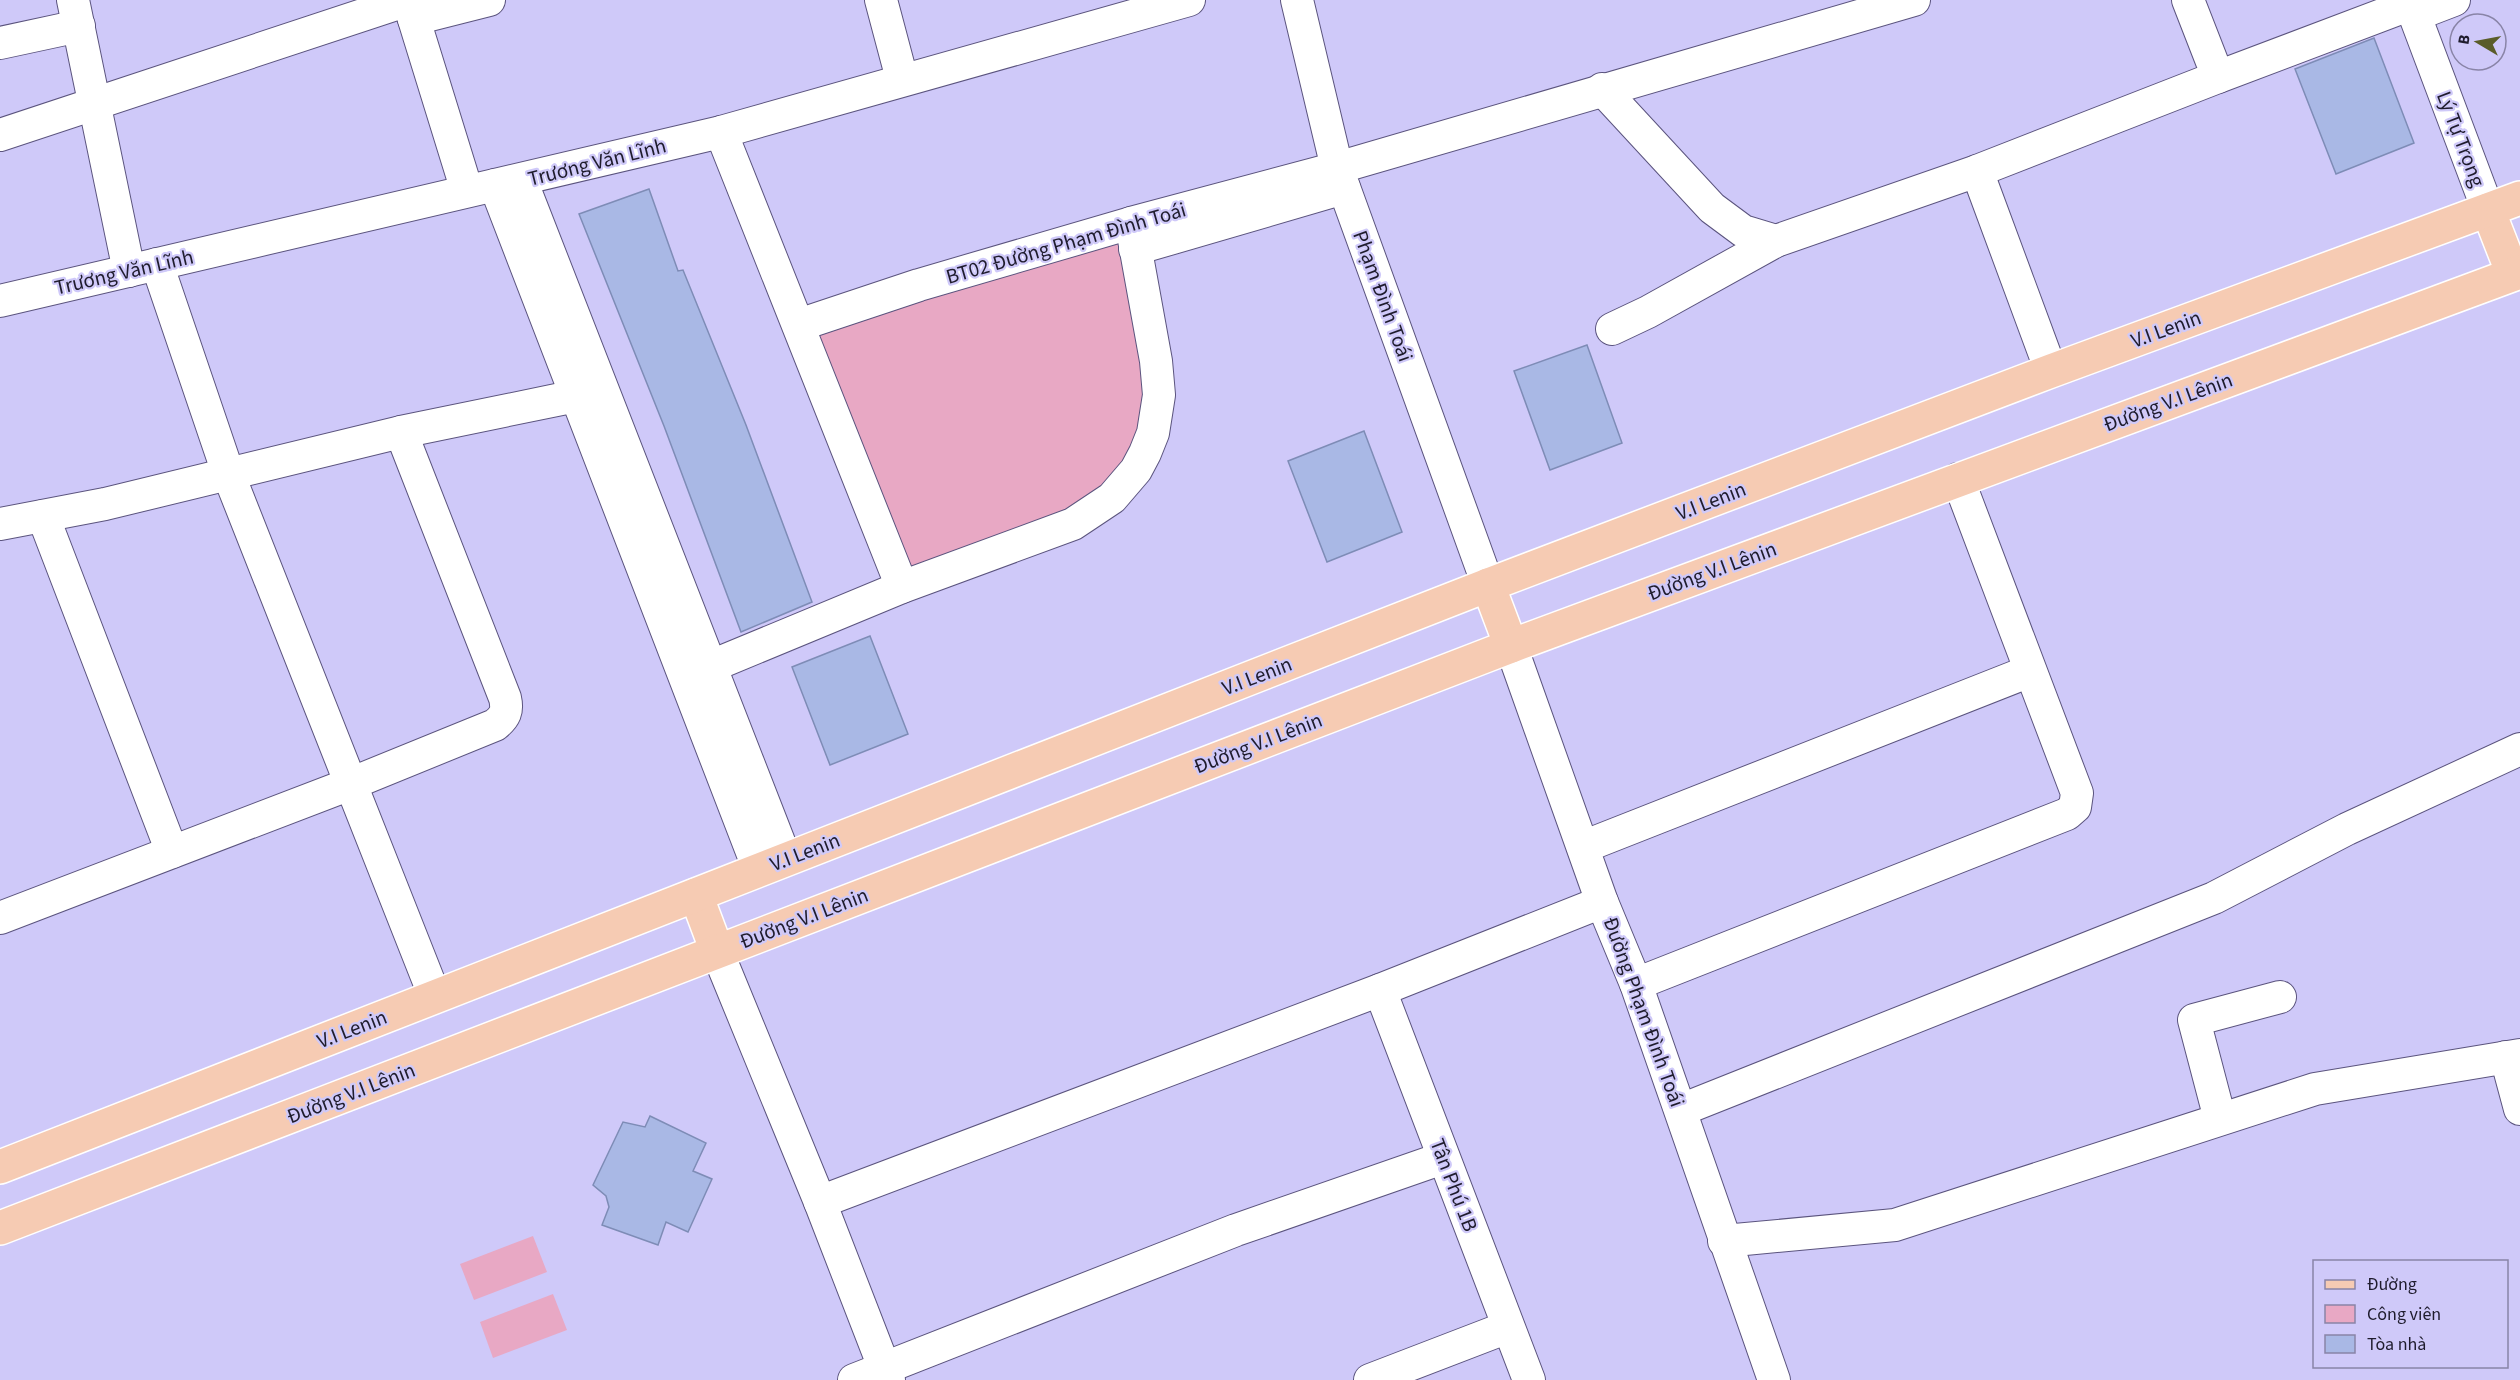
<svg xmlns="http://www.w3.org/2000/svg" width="2520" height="1380" font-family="'Source Sans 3',sans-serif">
	<rect width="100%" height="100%" fill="#cfc9f9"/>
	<!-- green -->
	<g fill="#e8a8c4">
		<path d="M1131 223 1156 361 1124 485 902 587 799 325Z"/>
		<path d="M533 1236 547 1272 474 1300 460 1264Z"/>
		<path d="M553 1294 567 1330 493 1358 480 1322Z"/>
	</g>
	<!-- building -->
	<g fill="#a9b8e5" stroke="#7e8cb6" stroke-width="1.5">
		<path d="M2374 38 2414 143 2336 174 2295 69Z"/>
		<path d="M649 189 678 271 683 270 746 425 812 602 741 632 664 426 579 214Z"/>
		<path d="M1587 345 1622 443 1550 470 1514 371Z"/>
		<path d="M1364 431 1402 532 1327 562 1288 461Z"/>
		<path d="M870 636 908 734 830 765 792 667Z"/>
		<path d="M650 1116 706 1143 693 1171 712 1179 688 1232 666 1222 658 1245 602 1225 609 1207 606 1196 593 1185 623 1122 645 1127Z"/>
	</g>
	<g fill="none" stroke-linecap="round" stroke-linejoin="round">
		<defs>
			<g id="minor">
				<path d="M73 0 129 271"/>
				<path d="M408 0 467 191"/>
				<path d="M881 0 902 79"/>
				<path d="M1297 0 1337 168 1488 585"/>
				<path d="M2409 0 2488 210"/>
				<path d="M2415 15 2454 0"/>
				<path d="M414 19 489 0"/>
				<path d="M0 43 79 26"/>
				<path d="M2218 77 2411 4"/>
				<path d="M1602 89 1712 208 1743 231 1776 241"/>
				<path d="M721 132 902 587"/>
				<path d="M0 135 408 0"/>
				<path d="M1977 171 2051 371"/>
				<path d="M521 180 786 860"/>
				<path d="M495 185 759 870"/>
				<path d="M1135 249 1344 188"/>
				<path d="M157 264 228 473 435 997"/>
				<path d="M0 301 721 132 1189 0"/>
				<path d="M799 325 919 285 1131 223 1337 168 1914 0"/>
				<path d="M1612 329 1648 312 1776 241 1977 171 2218 77 2188 0"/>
				<path d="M43 516 172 852"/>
				<path d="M0 524 105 504 401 432 576 396"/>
				<path d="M1511 646 1602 902 1636 984 1774 1380"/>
				<path d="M709 667 902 587 1073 524 1112 498 1136 470 1145 453 1153 433 1159 395 1156 361 1131 223"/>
				<path d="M1583 847 2030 671"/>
				<path d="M0 918 350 784 495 725C505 717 508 711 505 698L401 432"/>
				<path d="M717 951 820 1202 889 1380"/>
				<path d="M1636 984 2067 814 2075 807 2077 793 1958 479"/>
				<path d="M1380 990 1529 1380"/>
				<path d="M2506 1057 2520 1109"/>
				<path d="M1681 1110 2214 898 2347 829 2520 749"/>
				<path d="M2220 1119 2194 1020 2280 997"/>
				<path d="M820 1202 1380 990 1602 902"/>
				<path d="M1724 1241 1895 1225 2315 1089 2520 1055"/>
				<path d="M854 1380 1236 1230 1443 1158"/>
				<path d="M1370 1380 1508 1327"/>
			</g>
			<g id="major">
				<path d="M2488 210 2513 274"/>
				<path d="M1488 585 1511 646"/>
				<path d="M696 895 717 951"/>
				<path d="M0 1167 1488 585 2051 371 2520 198"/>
				<path d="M0 1228 1511 646 2520 272"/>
			</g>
		</defs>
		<!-- minor casing -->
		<use href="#minor" stroke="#5b547e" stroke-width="34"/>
		<!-- major casing -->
		<use href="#major" stroke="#fff" stroke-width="36"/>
		<!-- minor -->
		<use href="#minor" stroke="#fff" stroke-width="32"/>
		<!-- major -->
		<use href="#major" stroke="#f6cbb3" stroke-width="33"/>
	</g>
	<g text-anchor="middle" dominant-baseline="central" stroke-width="4.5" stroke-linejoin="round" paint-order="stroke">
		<!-- street labels -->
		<g font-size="21" fill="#1f1c2d" stroke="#cfc9f9">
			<text transform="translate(2461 139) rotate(69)">Lý Tự Trọng</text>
			<text transform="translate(597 162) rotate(-14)">Trương Văn Lĩnh</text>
			<text transform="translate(1066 243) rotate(-16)">BT02 Đường Phạm Đình Toái</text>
			<text transform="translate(124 272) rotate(-13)">Trương Văn Lĩnh</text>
			<text transform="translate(1383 296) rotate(70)">Phạm Đình Toái</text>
			<text transform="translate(2166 329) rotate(-20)">V.I Lenin</text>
			<text transform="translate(2168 402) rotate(-20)">Đường V.I Lênin</text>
			<text transform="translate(1711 501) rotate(-21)">V.I Lenin</text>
			<text transform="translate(1712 571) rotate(-20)">Đường V.I Lênin</text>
			<text transform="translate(1257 676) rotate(-21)">V.I Lenin</text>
			<text transform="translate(1258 743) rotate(-21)">Đường V.I Lênin</text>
			<text transform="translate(805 852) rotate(-21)">V.I Lenin</text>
			<text transform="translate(804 918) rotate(-21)">Đường V.I Lênin</text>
			<text transform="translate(1644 1012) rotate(70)">Đường Phạm Đình Toái</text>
			<text transform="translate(352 1029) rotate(-21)">V.I Lenin</text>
			<text transform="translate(351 1093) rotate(-21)">Đường V.I Lênin</text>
			<text transform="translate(1454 1185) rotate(69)">Tân Phú 1B</text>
		</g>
	</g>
	<!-- legend -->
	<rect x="2313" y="1260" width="195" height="108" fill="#cfc9f9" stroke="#8984a7" stroke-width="1.5"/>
	<rect x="2325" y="1280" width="30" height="9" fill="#f6cbb3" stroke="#8984a7" stroke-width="1.5"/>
	<text x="2367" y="1290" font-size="18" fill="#1f1c2d">Đường</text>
	<rect x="2325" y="1305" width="30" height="18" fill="#e8a8c4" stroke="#8984a7" stroke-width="1.5"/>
	<text x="2367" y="1320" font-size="18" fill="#1f1c2d">Công viên</text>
	<rect x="2325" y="1335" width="30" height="18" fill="#a9b8e5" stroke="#8984a7" stroke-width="1.5"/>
	<text x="2367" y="1350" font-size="18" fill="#1f1c2d">Tòa nhà</text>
	<!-- north arrow -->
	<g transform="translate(2478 42) rotate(280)"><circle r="28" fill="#cfc9f9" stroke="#8984a7" stroke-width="1.5"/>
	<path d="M0-4.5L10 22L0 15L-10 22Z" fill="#5a5c29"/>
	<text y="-9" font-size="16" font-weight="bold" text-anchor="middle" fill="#1f1c2d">B</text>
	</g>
</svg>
